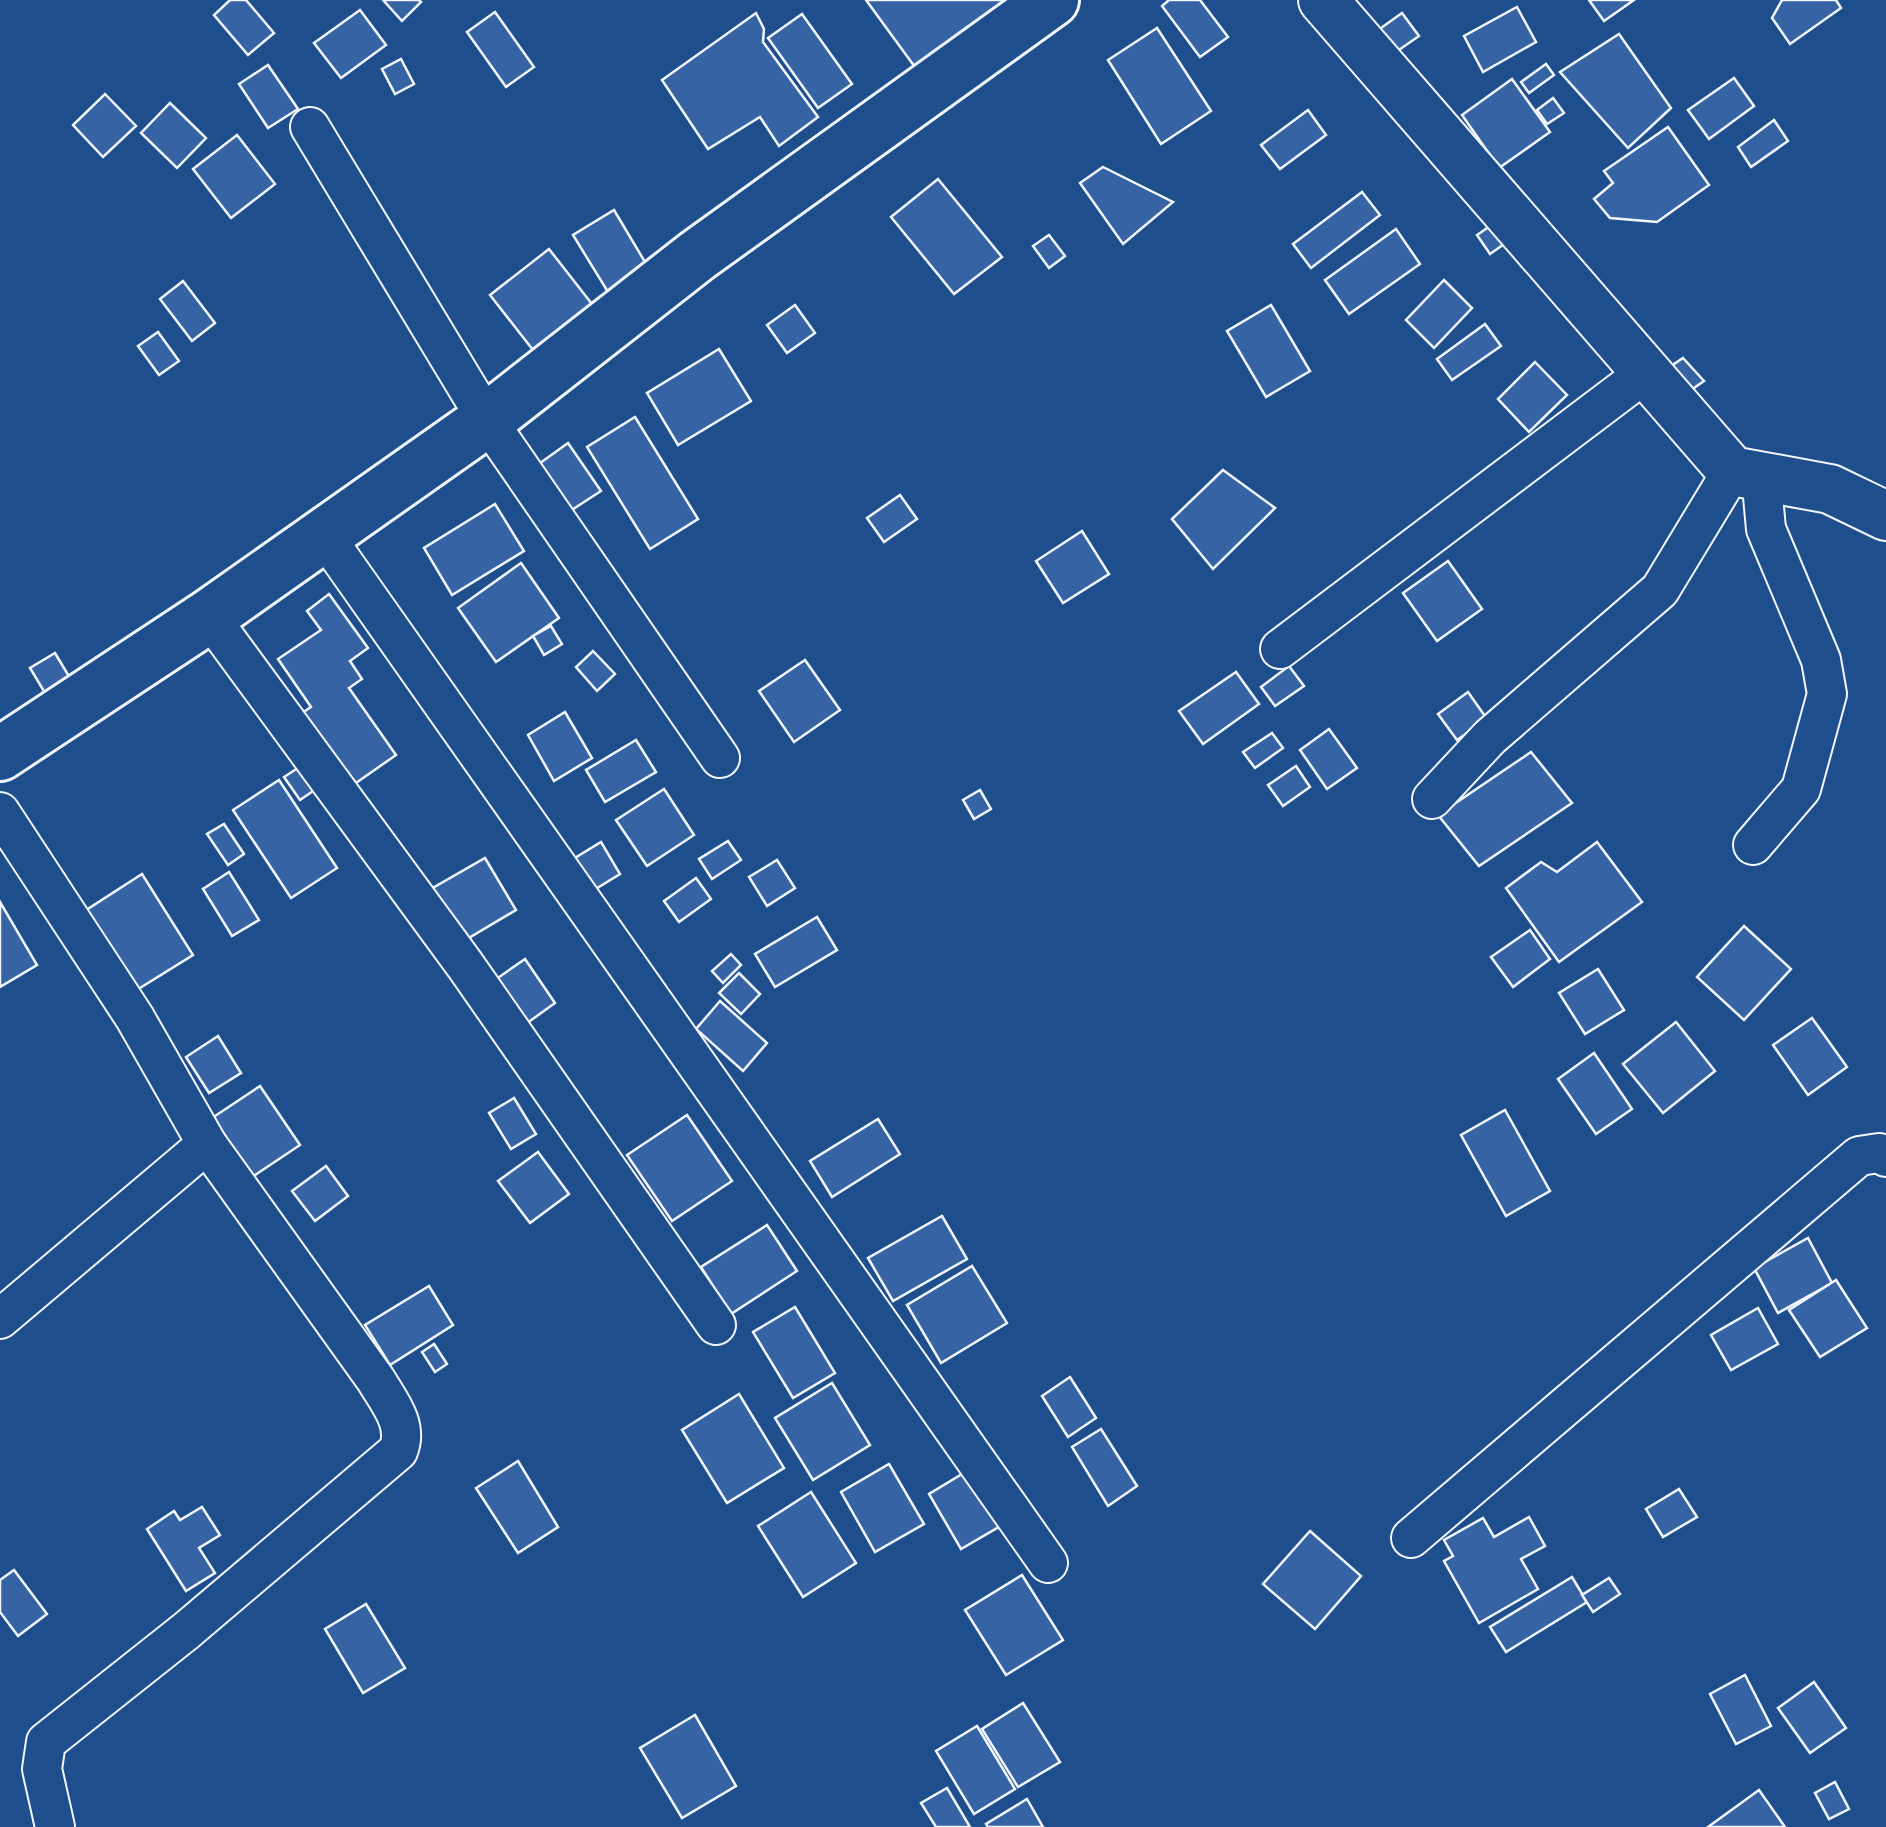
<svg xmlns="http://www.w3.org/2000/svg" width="1886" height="1827" font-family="'Source Sans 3',sans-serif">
	<rect width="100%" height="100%" fill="#1f4e8c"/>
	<!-- building -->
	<g fill="#3563a3" stroke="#f2f6ff" stroke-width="2.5">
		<path d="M230 0H246L274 33 248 55 214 15Z"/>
		<path d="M383 0H419L421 2 402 21Z"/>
		<path d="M866 0H1021L920 74Z"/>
		<path d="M1169 0H1200L1228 37 1200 57 1162 6Z"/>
		<path d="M1589 0H1634L1604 21Z"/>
		<path d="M1836 0 1841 8 1790 44 1772 18 1782 0Z"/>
		<path d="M1517 7 1536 42 1483 72 1464 36Z"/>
		<path d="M360 10 386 45 341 78 314 43Z"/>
		<path d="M495 12 534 67 506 87 467 32Z"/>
		<path d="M756 13 764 29 763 42 818 117 779 146 760 117 708 149 662 80Z"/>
		<path d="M1402 13 1419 36 1383 61 1367 38Z"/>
		<path d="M802 14 852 84 818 108 768 38Z"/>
		<path d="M1157 28 1211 111 1161 144 1108 60Z"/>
		<path d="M1619 34 1671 108 1628 148 1560 72Z"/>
		<path d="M401 59 414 84 395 94 382 69Z"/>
		<path d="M1546 64 1554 75 1529 93 1521 82Z"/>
		<path d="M268 65 298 109 268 128 239 84Z"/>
		<path d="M1734 78 1754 106 1709 139 1688 110Z"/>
		<path d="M1512 79 1550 132 1499 168 1462 115Z"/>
		<path d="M105 94 136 126 103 157 73 125Z"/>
		<path d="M1553 98 1564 113 1547 124 1537 110Z"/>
		<path d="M170 103 206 138 177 168 141 133Z"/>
		<path d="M1308 110 1326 135 1280 169 1261 145Z"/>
		<path d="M1774 120 1788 141 1751 167 1738 147Z"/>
		<path d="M1668 127 1709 185 1657 222 1610 218 1594 199 1613 183 1604 171Z"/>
		<path d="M237 135 275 184 231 218 193 169Z"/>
		<path d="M1103 167 1173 202 1123 244 1080 183Z"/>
		<path d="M938 179 1002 257 954 294 891 217Z"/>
		<path d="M1362 192 1380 215 1311 268 1293 244Z"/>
		<path d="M614 210 648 267 608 292 573 235Z"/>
		<path d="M1493 224 1507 242 1490 254 1477 235Z"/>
		<path d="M1396 229 1420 264 1349 314 1325 280Z"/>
		<path d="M1049 235 1065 256 1049 268 1033 246Z"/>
		<path d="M549 249 599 313 540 359 490 295Z"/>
		<path d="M1444 280 1472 308 1434 348 1406 320Z"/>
		<path d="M183 281 215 323 192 341 160 299Z"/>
		<path d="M795 305 815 333 787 353 767 325Z"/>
		<path d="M1271 305 1310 371 1266 397 1227 331Z"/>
		<path d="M1485 324 1501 346 1452 380 1437 359Z"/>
		<path d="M158 332 179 361 159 375 138 346Z"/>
		<path d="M719 349 751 401 678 445 647 393Z"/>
		<path d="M1683 358 1704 381 1675 401 1655 377Z"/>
		<path d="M1535 362 1567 395 1529 432 1498 399Z"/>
		<path d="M635 417 698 519 650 549 587 447Z"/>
		<path d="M568 443 601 491 561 517 529 471Z"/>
		<path d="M1223 470 1275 508 1213 569 1172 519Z"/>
		<path d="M900 495 917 519 884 542 867 518Z"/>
		<path d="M495 504 524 551 452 595 424 548Z"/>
		<path d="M1082 531 1109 574 1063 603 1036 561Z"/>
		<path d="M1448 561 1482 609 1437 641 1403 593Z"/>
		<path d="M521 563 559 618 496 662 458 608Z"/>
		<path d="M329 594 368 648 350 661 362 679 349 688 396 755 353 785 302 713 311 707 278 659 321 630 307 611Z"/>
		<path d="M551 626 562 644 544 655 533 636Z"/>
		<path d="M593 651 615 674 597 691 576 667Z"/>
		<path d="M55 653 76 688 51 703 30 668Z"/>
		<path d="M805 660 840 710 794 742 759 691Z"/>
		<path d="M1289 666 1304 686 1275 706 1261 687Z"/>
		<path d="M1236 672 1259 704 1203 744 1179 711Z"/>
		<path d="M1468 692 1487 719 1457 740 1438 714Z"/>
		<path d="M565 712 592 758 554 781 528 735Z"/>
		<path d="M1329 729 1357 768 1327 789 1300 750Z"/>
		<path d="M1272 733 1283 748 1255 768 1243 752Z"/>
		<path d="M636 740 656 772 605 802 586 770Z"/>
		<path d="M1531 752 1572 803 1479 866 1438 815Z"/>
		<path d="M301 766 316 789 300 800 284 777Z"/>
		<path d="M1296 766 1310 787 1283 806 1268 785Z"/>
		<path d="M279 780 337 868 291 898 233 810Z"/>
		<path d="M664 789 694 835 647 866 616 820Z"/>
		<path d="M980 790 991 809 974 819 963 800Z"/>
		<path d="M224 824 244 854 228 865 207 834Z"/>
		<path d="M728 841 741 860 712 879 699 859Z"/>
		<path d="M601 842 620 874 589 893 570 861Z"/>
		<path d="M1597 842 1642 902 1559 962 1506 888 1541 862 1557 872Z"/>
		<path d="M485 858 516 910 462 942 431 889Z"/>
		<path d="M777 860 795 888 767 906 749 877Z"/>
		<path d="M229 872 259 920 232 936 203 889Z"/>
		<path d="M142 874 193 955 127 996 77 916Z"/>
		<path d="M696 878 711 899 679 922 664 901Z"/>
		<path d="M0 902 37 965 0 987Z"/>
		<path d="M817 917 837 950 775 987 755 954Z"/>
		<path d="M1744 926 1791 969 1744 1020 1697 977Z"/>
		<path d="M1530 930 1550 959 1513 987 1491 957Z"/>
		<path d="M731 954 741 965 723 983 712 971Z"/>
		<path d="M525 959 555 1003 523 1026 492 982Z"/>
		<path d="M1598 969 1624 1010 1585 1034 1559 993Z"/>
		<path d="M739 973 760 994 741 1014 719 993Z"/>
		<path d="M720 1001 767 1043 743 1071 696 1029Z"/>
		<path d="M1812 1018 1847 1067 1808 1095 1773 1045Z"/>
		<path d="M1676 1022 1715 1071 1663 1113 1623 1064Z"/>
		<path d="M218 1036 241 1073 209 1093 186 1057Z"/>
		<path d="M1594 1053 1632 1109 1596 1134 1558 1079Z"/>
		<path d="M260 1086 300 1145 249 1179 209 1120Z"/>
		<path d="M514 1098 536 1134 511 1149 489 1113Z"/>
		<path d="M1505 1110 1550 1191 1506 1216 1461 1135Z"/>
		<path d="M687 1115 732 1181 672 1221 627 1155Z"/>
		<path d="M878 1119 900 1154 832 1197 810 1161Z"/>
		<path d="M538 1152 569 1194 530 1223 498 1181Z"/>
		<path d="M326 1166 348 1196 315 1221 292 1191Z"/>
		<path d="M942 1216 967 1259 893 1301 868 1258Z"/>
		<path d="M767 1225 797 1271 731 1314 701 1267Z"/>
		<path d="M1808 1238 1832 1283 1778 1313 1754 1268Z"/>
		<path d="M972 1266 1007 1323 941 1363 907 1305Z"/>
		<path d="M1836 1280 1867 1328 1820 1357 1789 1310Z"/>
		<path d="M429 1286 453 1325 390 1365 365 1325Z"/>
		<path d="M795 1307 835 1373 793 1398 753 1332Z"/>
		<path d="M1758 1308 1778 1344 1731 1370 1711 1335Z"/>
		<path d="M434 1344 447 1364 435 1372 422 1352Z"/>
		<path d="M1070 1377 1096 1418 1068 1437 1042 1396Z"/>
		<path d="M832 1383 870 1445 813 1480 775 1418Z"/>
		<path d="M739 1394 784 1468 727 1503 682 1430Z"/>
		<path d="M1101 1429 1137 1486 1108 1506 1072 1447Z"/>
		<path d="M518 1461 558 1527 518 1553 476 1488Z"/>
		<path d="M889 1464 924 1524 875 1552 841 1492Z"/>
		<path d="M972 1468 1004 1524 961 1549 929 1494Z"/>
		<path d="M1679 1489 1697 1517 1663 1537 1646 1509Z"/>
		<path d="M811 1492 856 1563 803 1597 758 1526Z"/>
		<path d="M202 1507 220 1535 199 1548 215 1573 186 1591 147 1529 174 1511 180 1520Z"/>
		<path d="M1529 1517 1545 1546 1521 1559 1538 1589 1479 1623 1444 1561 1453 1556 1444 1540 1483 1518 1494 1537Z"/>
		<path d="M1310 1531 1361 1576 1315 1629 1263 1584Z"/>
		<path d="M14 1570 47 1614 18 1636 0 1612V1580Z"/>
		<path d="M1022 1575 1063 1640 1006 1675 965 1610Z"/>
		<path d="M1572 1577 1587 1602 1506 1652 1490 1627Z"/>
		<path d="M1609 1578 1620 1594 1593 1612 1582 1595Z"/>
		<path d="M366 1604 405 1668 363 1693 325 1629Z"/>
		<path d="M1745 1675 1771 1726 1736 1744 1710 1694Z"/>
		<path d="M1814 1682 1846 1728 1810 1753 1778 1708Z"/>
		<path d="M1023 1703 1060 1762 1018 1787 982 1729Z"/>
		<path d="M695 1715 736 1786 682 1818 640 1748Z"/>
		<path d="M977 1726 1015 1789 974 1814 936 1751Z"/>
		<path d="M1835 1782 1849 1809 1829 1819 1815 1793Z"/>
		<path d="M947 1788 970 1827H936L921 1803Z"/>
		<path d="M1759 1790 1785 1827H1708Z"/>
		<path d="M1027 1799 1043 1827H988L986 1824Z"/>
	</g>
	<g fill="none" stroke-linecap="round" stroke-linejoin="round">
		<defs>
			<g id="minor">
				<path d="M310 127 487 420 720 758"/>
				<path d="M324 535 1048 1563"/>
				<path d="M209 616 465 965 716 1325"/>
				<path d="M1280 649 1644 374"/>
				<path d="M1432 799 1490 737 1660 590 1732 471"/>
				<path d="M0 812 135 1018 207 1144 376 1380C389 1402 409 1425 398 1451L186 1631 46 1742 42 1769 55 1827"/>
				<path d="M1753 845 1801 789 1827 694 1821 660 1766 529 1761 475"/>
				<path d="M0 1319 207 1144"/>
				<path d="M1411 1538 1859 1156 1879 1153 1886 1157"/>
			</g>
			<path id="tertiary" d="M1323 0 1732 471 1830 489 1886 516"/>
			<path id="secondary" d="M0 754 209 616 487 420 698 255 1052 0"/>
		</defs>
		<!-- minor casing -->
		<use href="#minor" stroke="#f2f6ff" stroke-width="42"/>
		<!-- tertiary casing -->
		<use href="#tertiary" stroke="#f2f6ff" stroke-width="52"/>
		<!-- secondary casing -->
		<use href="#secondary" stroke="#f2f6ff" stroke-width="58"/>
		<!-- minor -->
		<use href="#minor" stroke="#1f4e8c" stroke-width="38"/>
		<!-- tertiary -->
		<use href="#tertiary" stroke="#1f4e8c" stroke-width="48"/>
		<!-- secondary -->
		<use href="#secondary" stroke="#1f4e8c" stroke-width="52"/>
	</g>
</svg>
